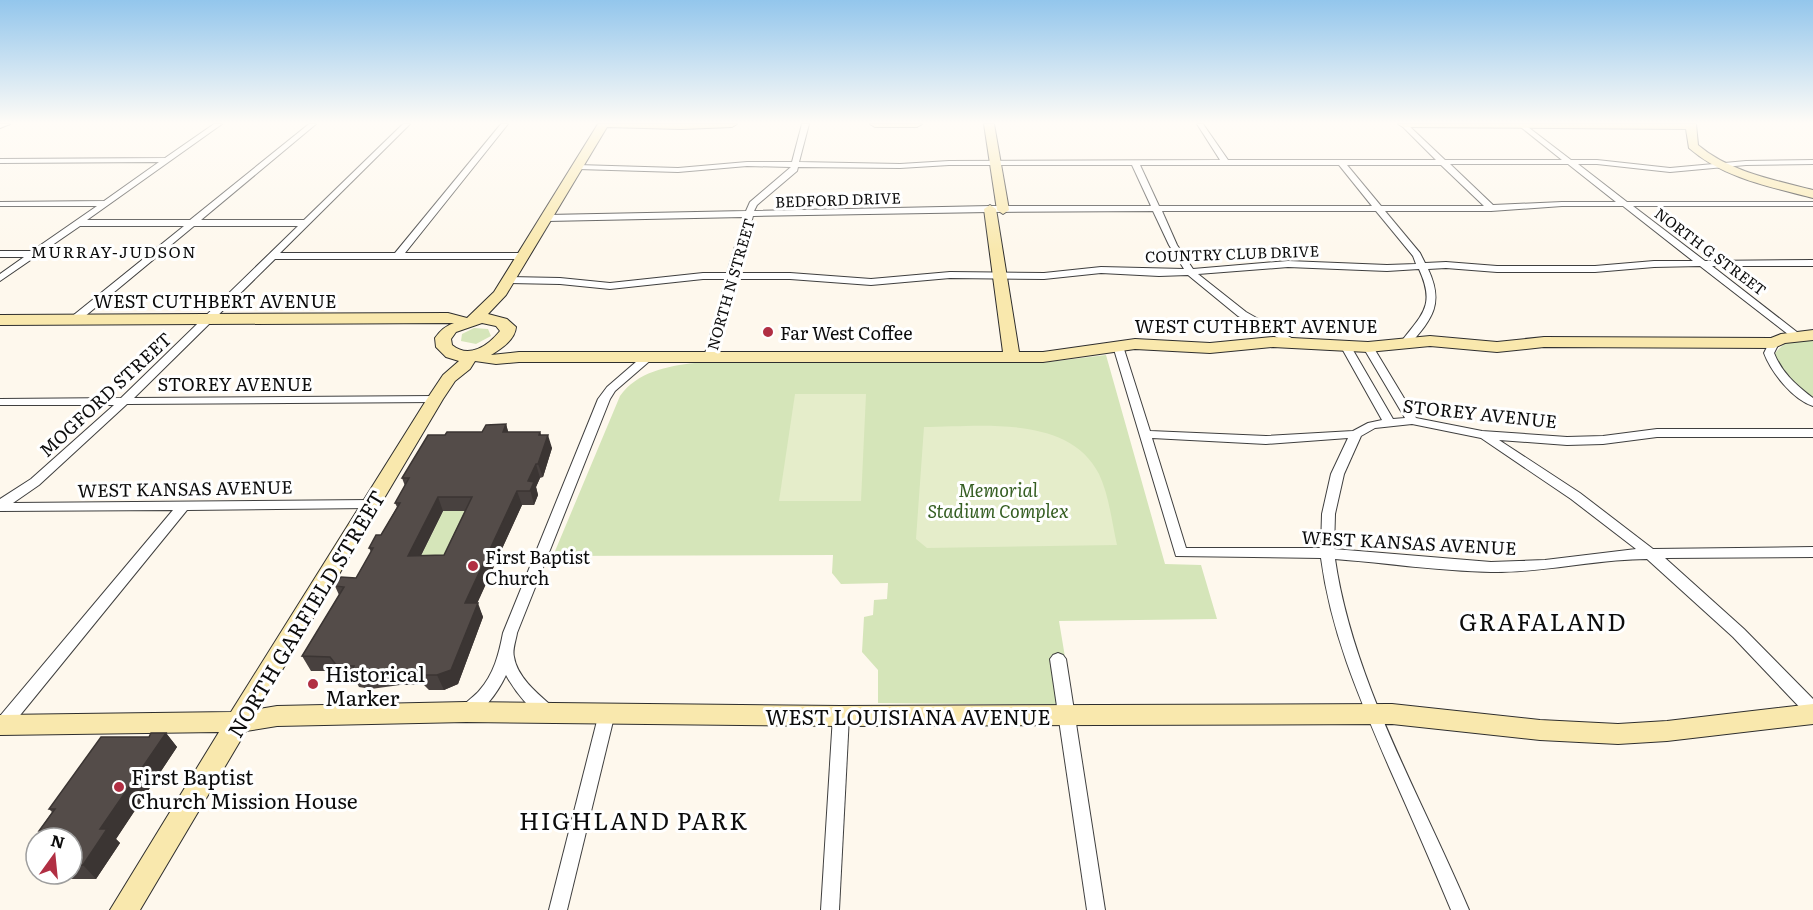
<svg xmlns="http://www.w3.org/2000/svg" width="1813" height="910" font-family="Literata,serif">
	<rect width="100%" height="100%" fill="#fef8ed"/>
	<!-- green -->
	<g fill="#d5e5b9">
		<path d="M474 328 488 329 491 336 476 344 461 341 462 334Z"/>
		<path d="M1813 338V400L1782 374 1774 355C1784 340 1796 339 1813 338Z"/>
		<path d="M1106 355 1165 564 1201 565 1217 619 1059 621 1073 705 878 703V670L862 652 864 617 873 615 874 600 887 599 888 583 841 584 832 573 833 555 553 556 620 396C637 372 667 366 695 363H1040Z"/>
		<path d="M443 511H489L450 569 414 570Z"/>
	</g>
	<!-- pitch -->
	<g fill="#e5edca">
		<path d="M795 394H866L861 501H779Z"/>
		<path d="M924 427C980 427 1069 414 1099 474 1109 495 1112 523 1117 545L927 548 916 539Z"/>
	</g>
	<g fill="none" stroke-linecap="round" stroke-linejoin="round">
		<defs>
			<g id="street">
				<path d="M0 124H10L0 128Z"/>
				<path d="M214 124H222L87 220H190L309 124H316L201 220H304L403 124H410L280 253H395L501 124H508L405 253H524L529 256 524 259H275L134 398 435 396 441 399 435 402 127 404 39 485 13 503 370 500 376 504 370 508 187 510 8 730 0 731V716L173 510 0 511V499L31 479 114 405H0V399L121 398 298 226H194L78 322H70V318L184 226H80L0 281V274L24 257H0V251H32L97 206H0V202L104 201 159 162 0 163V159L165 158Z"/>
				<path d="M802 124H809L799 162 900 164 949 161 1220 160 1197 124H1203L1228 160H1436L1400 124H1407L1445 160H1562L1517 124H1524L1571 160H1597L1670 168 1746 161 1813 160V164L1746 165 1670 172 1597 164H1578L1627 202H1813V206H1633L1705 261 1813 260V266H1712L1802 336 1797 339 1793 338 1700 266 1654 267 1595 272H1497L1446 268 1428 269C1444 303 1433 318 1410 344L1406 345 1401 342C1422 314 1436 306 1419 269L1387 271 1288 267 1198 274 1246 312 1295 340 1296 342 1291 345 1238 316 1188 275 1159 276 1101 273 1044 279 950 278 871 285 790 279H735L714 357 709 360 704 357 726 279H703L610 289 560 284 509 283 504 280 509 277 560 278 610 283 703 273H727L744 217 547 221 543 218 547 215 746 211 750 202 791 167 747 166 678 172 578 169 574 167 578 165 678 168 747 162H792ZM1450 164H1568L1616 202H1562L1493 205ZM949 165H1132L1151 206H990L754 211 757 205 797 171 798 167 900 168ZM1140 165H1339L1372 206H1159ZM1347 165H1441L1484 206H1381ZM1562 206H1623L1693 261H1654L1595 266H1497L1446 262 1425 263 1420 253 1385 211H1491ZM1153 211 1169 245 1184 269 1101 267 1044 273 950 272 871 279 790 273H737L753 216 990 212ZM1162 211H1376L1413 256 1416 264 1387 265 1288 261 1193 269 1177 245Z"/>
				<path d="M1774 340 1779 343 1774 353C1782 373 1796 385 1813 398V406C1793 400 1771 372 1764 353L1770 341Z"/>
				<path d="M1345 342 1350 345 1393 419 1405 418 1363 347 1364 345H1372L1416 418 1482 431 1567 437 1603 436 1657 429H1813V437H1657L1603 444 1567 445 1499 440 1580 493 1653 549 1813 547V557L1665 558 1744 629 1813 699V717L1807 715 1733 637 1647 559C1595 559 1544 573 1491 572 1439 571 1387 563 1335 559 1353 682 1421 796 1469 910H1451C1431 862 1410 814 1389 767 1359 697 1331 633 1321 558L1176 556 1113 346 1118 343 1123 346 1150 431 1266 436 1353 431 1368 423 1382 420 1340 345ZM1412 424 1481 438 1571 499 1636 549 1545 560 1491 562 1334 549 1335 514 1344 474 1361 436 1375 428ZM1152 438 1266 444 1348 438 1331 474 1322 514 1321 548H1186Z"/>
				<path d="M648 354 653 357 652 359 615 391 610 399 517 633C516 640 512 650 514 657 517 677 538 694 553 707L555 712 553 717C536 722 513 688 506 675 500 688 479 723 461 717L459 712C463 703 473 698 479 691 494 674 499 654 503 633L598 399 607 387 644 355Z"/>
				<path d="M1058 653 1063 655 1066 659 1105 910H1087L1050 659 1053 655Z"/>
				<path d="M607 706 613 708 615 713 567 910H549L599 713 601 708Z"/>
				<path d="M841 709 847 711 849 716 839 910H821L833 716 835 711Z"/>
			</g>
			<g id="secondary">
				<path d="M598 124H737L732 127 681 129 607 127 506 295 488 314 507 319 516 327C515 340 501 349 491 355L519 352H1003L984 209 990 205 996 209 1019 352H1043L1135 339 1210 343 1273 337 1368 342 1430 336 1497 342 1544 337 1771 338 1781 334 1813 330V340L1785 343 1774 348 1544 347 1497 352 1430 346 1368 352 1273 347 1210 353 1135 349 1043 362H519L496 364 475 361 470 369 455 381 443 399 259 709 277 706 466 702 841 706 1392 704 1540 720 1618 724 1667 721 1813 704V724L1667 741 1618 744 1540 740 1392 724 841 726 466 722 277 726 246 731 140 910H110L219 732 0 735V715L231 712 427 399 443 375 459 361 446 357 436 347 435 338C440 331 445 326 454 323L0 325V315L448 313 467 318 494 292ZM482 323 496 326 500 331C488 346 469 359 452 345L451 339 456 332Z"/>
				<path d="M870 124H922L917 127H875Z"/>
				<path d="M984 124H994L1009 210 1003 214 997 210Z"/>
				<path d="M1398 124H1696L1698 145C1730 172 1774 180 1813 190V198C1771 187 1723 178 1689 148L1686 129 1403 127Z"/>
			</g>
		</defs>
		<!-- street casing -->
		<use href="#street" stroke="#3f3f3f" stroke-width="2"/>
		<!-- secondary casing -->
		<use href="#secondary" stroke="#2e2e2e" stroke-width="2"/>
		<!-- street -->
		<use href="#street" fill="#fff" fill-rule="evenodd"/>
		<!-- secondary -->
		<use href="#secondary" fill="#f9e8ad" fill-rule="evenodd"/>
	</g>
	<!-- wall -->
	<g fill="#48413f" fill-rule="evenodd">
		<path d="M506 424 508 432H540L541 435 552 448 543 477 540 478 536 487 538 495 534 505H522L477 603 483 617 458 684 444 690H429L424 685H400L371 689 359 687 356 681 345 680 338 671H311L302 656 339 595 335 586 356 578 371 552 369 548 381 535 397 507 395 503 405 486 402 478 445 435 482 432ZM443 511H465L444 555H421Z"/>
		<path d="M166 733 177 747 116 839 120 843 96 879H51L46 874H72V838H47L39 831 52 812 49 809 149 737Z"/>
	</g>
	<!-- shaded-wall -->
	<g fill="#3b3533">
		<path d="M506 424 510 438 503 432Z"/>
		<path d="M540 432 544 445 548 435 552 448 543 477 538 464 539 435Z"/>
		<path d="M536 464 540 478 536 487 538 495 534 505 528 481Z"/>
		<path d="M517 491 522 505 471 617 465 603Z"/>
		<path d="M438 497 443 511 414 570 408 556Z"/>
		<path d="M478 603 483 617 458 684 444 690 437 675Z"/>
		<path d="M166 733 177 747 116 839 120 843 96 879 83 865 100 829Z"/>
	</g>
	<!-- building -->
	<g fill="#544c49" stroke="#3b3533" stroke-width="1.5" fill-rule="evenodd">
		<path d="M506 424 503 432H540L539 435H548L538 464H536L528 481 534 482 530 491H517L465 603H478L451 670 437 675H422L417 671 393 670 363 674 351 672 354 666H337L330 657 302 656 344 587 335 586 341 577 356 578 373 548H369L376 535H381L400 503H395L409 478H402L428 435H445L447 432H482L486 425ZM438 497H472L444 555 408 556Z"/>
		<path d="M151 733H166L100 829H107L83 865H72V838H56L61 830 39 831 55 809H49L101 737H149Z"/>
	</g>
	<!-- sky -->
	<linearGradient id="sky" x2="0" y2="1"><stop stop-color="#93c6ec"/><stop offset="0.49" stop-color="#fffcf7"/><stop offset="1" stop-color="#fffcf7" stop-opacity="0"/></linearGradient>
	<rect width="1813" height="251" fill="url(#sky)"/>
	<!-- markers -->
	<g fill="#b12f43" stroke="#fff" stroke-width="2">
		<circle cx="768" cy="332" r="6"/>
		<circle cx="473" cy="566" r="6"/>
		<circle cx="313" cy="684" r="6"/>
		<circle cx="119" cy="787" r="6"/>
	</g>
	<g text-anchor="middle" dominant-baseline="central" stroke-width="6" stroke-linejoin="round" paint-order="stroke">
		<!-- far-street labels -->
		<g font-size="15" fill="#0c0c0c" stroke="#fff">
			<text transform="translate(838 199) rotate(-2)">BEDFORD DRIVE</text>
			<text transform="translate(1711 251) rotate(37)">NORTH G STREET</text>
			<text transform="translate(1232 253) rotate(-2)">COUNTRY CLUB DRIVE</text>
			<text transform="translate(730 284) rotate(-74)">NORTH N STREET</text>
		</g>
		<!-- far-neighbourhood labels -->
		<g font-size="16" letter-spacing="1.5" fill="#0c0c0c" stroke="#fff">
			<text x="114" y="251">MURRAY-JUDSON</text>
		</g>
		<!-- street labels -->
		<g font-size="18" fill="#0c0c0c" stroke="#fff">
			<text x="215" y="300">WEST CUTHBERT AVENUE</text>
			<text x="1256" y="325">WEST CUTHBERT AVENUE</text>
			<text x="235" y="383">STOREY AVENUE</text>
			<text transform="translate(105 394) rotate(-43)">MOGFORD STREET</text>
			<text transform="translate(1480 413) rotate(6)">STOREY AVENUE</text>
			<text transform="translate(185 488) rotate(-1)">WEST KANSAS AVENUE</text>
			<text transform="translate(1409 542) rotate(3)">WEST KANSAS AVENUE</text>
		</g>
		<!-- poi labels -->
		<g font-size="18" fill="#0c0c0c" stroke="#fff" text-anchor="start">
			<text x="780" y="332">Far West Coffee</text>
			<text x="485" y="556">First Baptist<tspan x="485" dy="21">Church</tspan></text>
		</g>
		<!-- park labels -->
		<g font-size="18" font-style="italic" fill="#355e22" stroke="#fff">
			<text x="998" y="489">Memorial<tspan x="998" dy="21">Stadium Complex</tspan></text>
		</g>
		<!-- near-street labels -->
		<g font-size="21" fill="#0c0c0c" stroke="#fff">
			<text transform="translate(305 613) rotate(-59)">NORTH GARFIELD STREET</text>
			<text x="908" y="715">WEST LOUISIANA AVENUE</text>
		</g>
		<!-- near-poi labels -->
		<g font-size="21" fill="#0c0c0c" stroke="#fff" text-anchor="start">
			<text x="325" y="672">Historical<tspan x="325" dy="24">Marker</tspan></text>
			<text x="131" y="775">First Baptist<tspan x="131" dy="24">Church Mission House</tspan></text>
		</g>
		<!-- near-neighbourhood labels -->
		<g font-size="24" letter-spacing="1.5" fill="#0c0c0c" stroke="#fff">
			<text x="1543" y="620">GRAFALAND</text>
			<text x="634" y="819">HIGHLAND PARK</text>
		</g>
	</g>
	<!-- north arrow -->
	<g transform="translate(54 856) rotate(15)"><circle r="28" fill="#ffffff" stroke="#9e9e9e" stroke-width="1.5"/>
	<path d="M0-4.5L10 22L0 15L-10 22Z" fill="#b12f43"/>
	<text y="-9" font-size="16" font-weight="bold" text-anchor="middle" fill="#0c0c0c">N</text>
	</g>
</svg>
